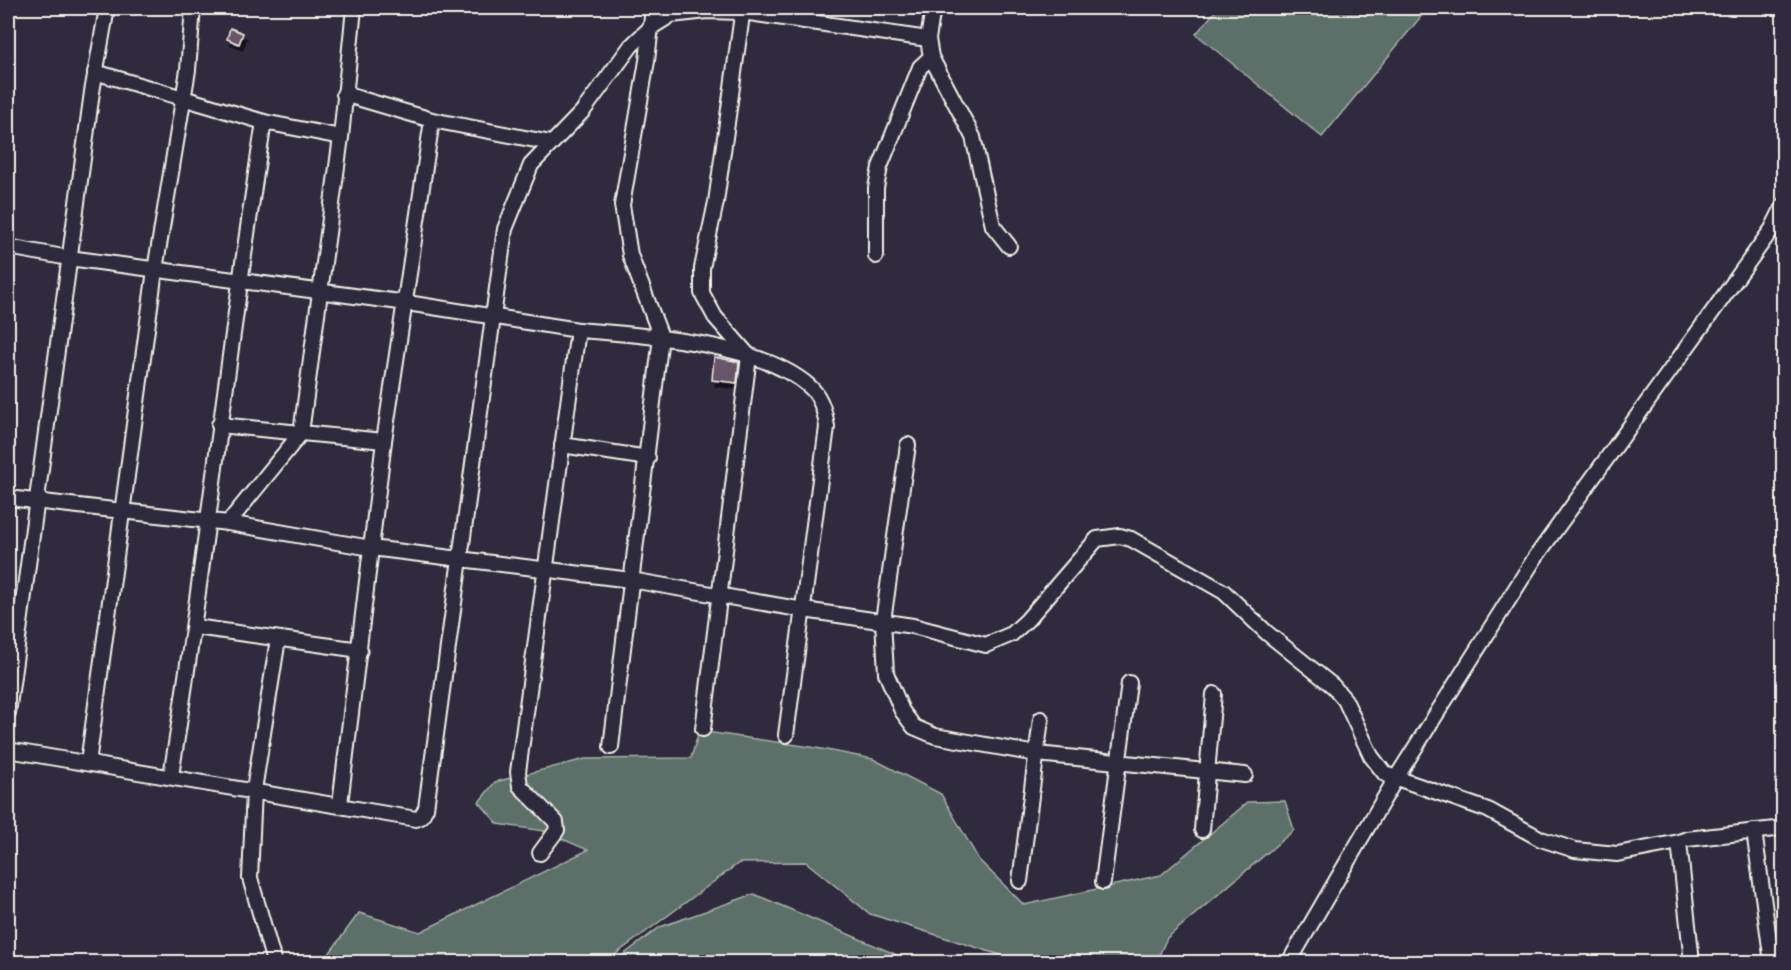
<svg xmlns="http://www.w3.org/2000/svg" width="1791" height="970" font-family="Delius,sans-serif">
	<defs>
		<filter id="shadow"><feDropShadow dx="3.5" dy="6" stdDeviation="0" flood-color="#0009"/></filter>
	</defs>
	<rect width="100%" height="100%" fill="#2f2a3d"/>
	<filter id="ink" filterUnits="userSpaceOnUse"><feTurbulence type="fractalNoise" baseFrequency=".0167" numOctaves="2"/><feDisplacementMap in="SourceGraphic" scale="12" xChannelSelector="R" yChannelSelector="G"/><feConvolveMatrix kernelMatrix="1 2 1 2 8 2 1 2 1" color-interpolation-filters="sRGB"/></filter>
	<g filter="url(#ink)">
		<!-- green -->
		<g fill="#5c7069" stroke="#a8b0a8" stroke-width="1.5">
			<path d="M1218 8H1428L1322 137 1196 34Z"/>
			<path d="M699 731 811 747 873 759 941 794 979 860 1024 905 1161 875 1248 802 1285 801 1294 830 1167 938 1156 962H1007L1000 955 870 914 806 862 739 863 605 962H323L359 913 420 932 588 850 544 831 498 824 479 802 495 782 585 759 691 758Z"/>
			<path d="M754 894 909 960 907 962H614L660 927Z"/>
		</g>
		<!-- building -->
		<g fill="#69546b" stroke="#f4f1e8" stroke-width="1.5" filter="url(#shadow)">
			<path d="M230 28 243 33 239 44 227 39Z"/>
			<path d="M714 357 739 362 737 383 712 380Z"/>
		</g>
		<g fill="none" stroke-linecap="round" stroke-linejoin="round">
			<defs>
				<g id="minor">
					<path d="M933 8 928 39 931 57 973 137 993 226 1009 246"/>
					<path d="M95 72 264 122 341 137"/>
					<path d="M344 94 432 120 551 143"/>
					<path d="M8 247 69 258 407 303 578 330 518 772 520 786 556 822 557 830 540 853"/>
					<path d="M876 256V188L880 167 920 67 931 57"/>
					<path d="M578 330C643 335 758 342 809 386 821 396 825 412 827 427L786 735"/>
					<path d="M219 425 384 441"/>
					<path d="M562 445 648 458"/>
					<path d="M908 445 883 621 886 673 902 711 914 727 935 736 1037 754 1245 775"/>
					<path d="M8 498 228 523 371 548 631 580 804 610 913 626 986 645 1012 634 1027 620 1097 539 1120 536 1131 539 1224 592 1267 633 1333 686 1345 700 1371 756 1385 774 1488 810 1541 839 1575 850 1617 854 1679 842"/>
					<path d="M228 523 301 433 341 137 354 8"/>
					<path d="M195 627 360 650"/>
					<path d="M8 713 92 92 107 8"/>
					<path d="M703 729 749 356 715 317 702 293V268L716 202 743 8"/>
					<path d="M611 747 661 337 630 255 622 205 647 61 653 8"/>
					<path d="M8 750 416 819 421 817 426 808 505 229 531 165 583 111 631 46 650 28 671 15 707 11 742 12 928 39"/>
					<path d="M88 763 155 270 188 70 193 8"/>
					<path d="M171 776C206 558 229 339 264 122"/>
					<path d="M340 804 384 441 432 120"/>
					<path d="M1202 830 1214 694"/>
					<path d="M1754 831 1772 962"/>
					<path d="M1020 881 1041 719"/>
					<path d="M1103 882 1129 683"/>
					<path d="M274 962 250 878 254 790 278 639"/>
					<path d="M1289 962 1396 778 1535 558 1721 300 1772 229 1784 205"/>
					<path d="M1692 962 1679 842 1687 839 1784 828"/>
				</g>
			</defs>
			<!-- minor casing -->
			<use href="#minor" stroke="#f4f1e8" stroke-width="18"/>
			<!-- minor -->
			<use href="#minor" stroke="#2f2a3d" stroke-width="14"/>
		</g>
	</g>
	<!-- margin -->
	<rect width="1791" height="970" fill="none" stroke="#2f2a3d" stroke-width="30"/>
	<rect x="15" y="15" width="1761" height="940" fill="none" stroke="#f4f1e8" stroke-width="2" filter="url(#ink)"/>
</svg>
